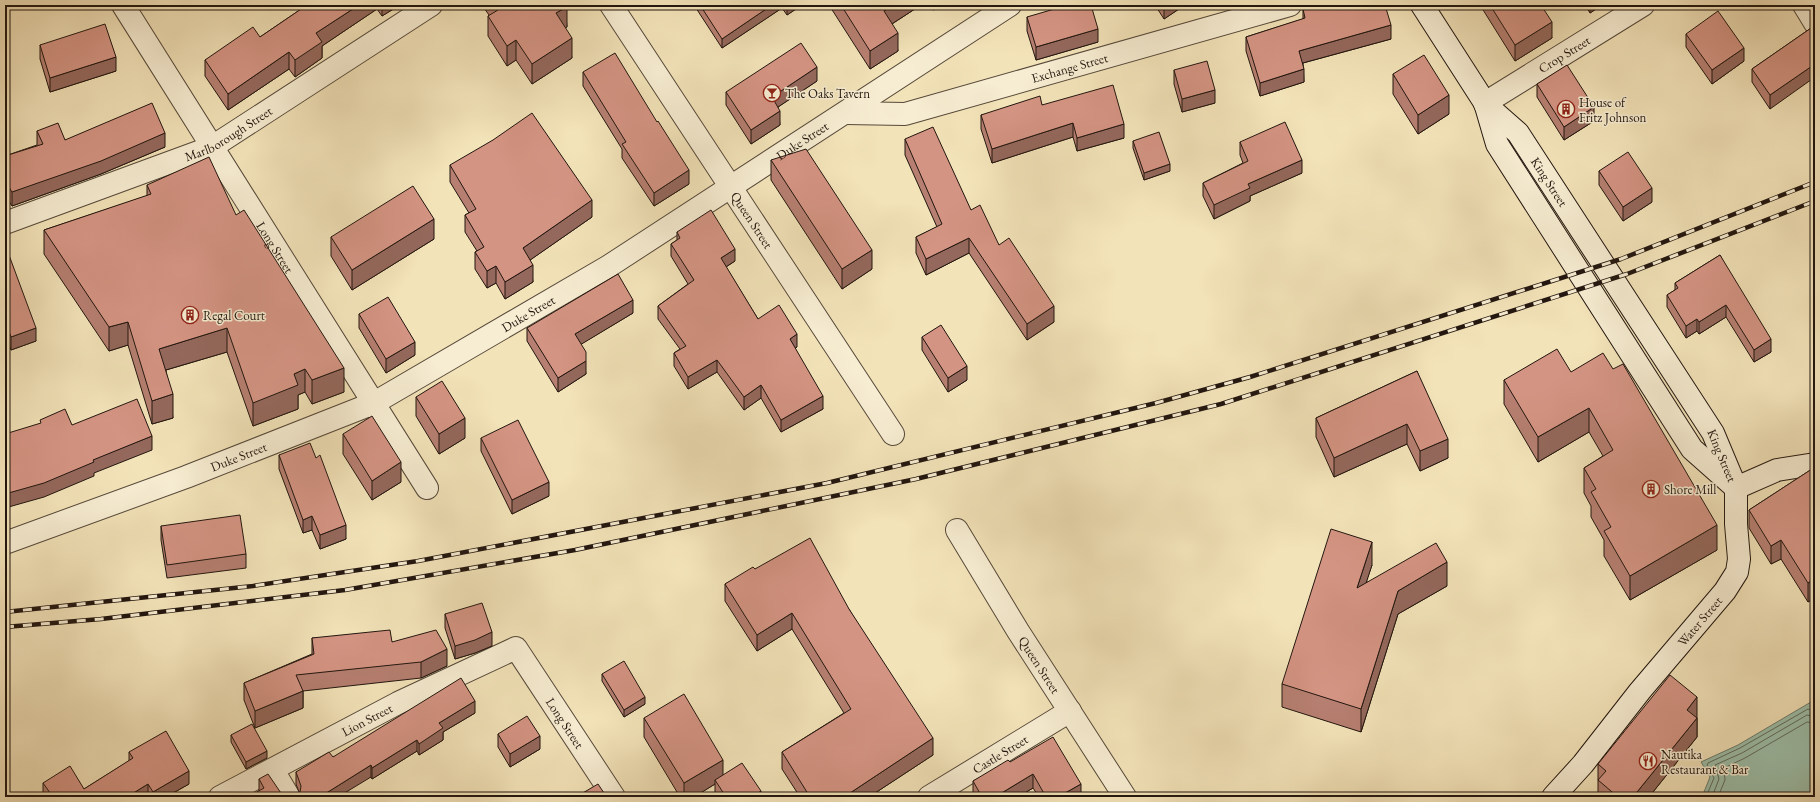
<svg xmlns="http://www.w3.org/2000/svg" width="1820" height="802" font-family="'EB Garamond',serif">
	<rect width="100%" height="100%" fill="#f3e3b9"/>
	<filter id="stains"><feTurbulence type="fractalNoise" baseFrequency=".005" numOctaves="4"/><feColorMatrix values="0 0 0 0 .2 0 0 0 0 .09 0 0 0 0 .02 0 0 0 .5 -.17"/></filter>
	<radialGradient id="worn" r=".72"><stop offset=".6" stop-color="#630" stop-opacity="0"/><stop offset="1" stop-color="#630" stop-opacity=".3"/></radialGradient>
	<!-- water -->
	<path fill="#9dbfa9" stroke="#6c7b6b" d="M1811 702 1815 711V797H1702L1710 777 1701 762 1738 745Z"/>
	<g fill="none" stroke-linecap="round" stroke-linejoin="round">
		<!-- shore -->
		<g stroke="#606a5c" stroke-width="1">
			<path d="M1706 797 1714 778 1707 765 1708 763 1740 748 1808 709 1815 712"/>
			<path d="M1712 797 1719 779 1715 765 1742 753 1807 715 1815 717"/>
			<path d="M1718 797 1725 780 1724 768 1745 758 1807 722 1815 723"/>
		</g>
		<defs>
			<g id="street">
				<path id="s1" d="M123 5 427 488"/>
				<path id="s2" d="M611 5 893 434"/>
				<path d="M1804 5 1815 23"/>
				<path id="s3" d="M1485 103 1643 5"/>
				<path id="s4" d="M846 113 905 114 1290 5"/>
				<path id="s5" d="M5 223 212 147 431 5"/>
				<path id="s6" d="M957 530 1018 631 1125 797"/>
				<path id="s7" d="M5 543 186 477 374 403 609 266 1010 5"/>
				<path d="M273 770 289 797"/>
				<path id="s8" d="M220 797 398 703 516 648 614 797"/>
				<path id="s9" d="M929 797 1070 711"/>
			</g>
			<g id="secondary">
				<path d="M1422 5 1485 103 1497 144 1692 449 1736 488"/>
				<path id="s10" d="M1485 104 1518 133 1713 433 1734 483"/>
				<path id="s11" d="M1553 797 1583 764 1640 691 1725 591 1737 572 1739 559 1736 524V488L1777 470 1815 464"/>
			</g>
		</defs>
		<!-- street casing -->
		<use href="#street" stroke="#56493a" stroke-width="24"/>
		<!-- secondary casing -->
		<use href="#secondary" stroke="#22160f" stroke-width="24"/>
		<!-- street -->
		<use href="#street" stroke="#f7edd2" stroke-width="22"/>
		<!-- secondary -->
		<use href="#secondary" stroke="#f7edd2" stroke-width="22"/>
		<defs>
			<g id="rail">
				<path d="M5 612 253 586 418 561 827 483 1156 403 1250 377 1621 259 1815 182"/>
				<path d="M5 627 101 619 345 590 575 550 916 479 1221 404 1627 274 1815 201"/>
			</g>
		</defs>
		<!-- rail casing -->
		<use href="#rail" stroke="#22160f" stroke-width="4.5"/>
		<!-- rail -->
		<use href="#rail" stroke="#f7edd2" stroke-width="3" stroke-dasharray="9" stroke-linecap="butt"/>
	</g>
	<!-- wall -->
	<g fill="#b67f71" stroke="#22160f">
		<path d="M307 5H400L382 16 377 9 322 46V58L295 77 289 69 228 110 205 76V60L260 37Z"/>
		<path d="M482 5H565L567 27H565L572 58 532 84 516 60 507 66 488 36V16L489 15Z"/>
		<path d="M694 5H802L787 15 782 8 722 48Z"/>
		<path d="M829 5H921L892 24 898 51 870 69Z"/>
		<path d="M930 5H941L933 10Z"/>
		<path d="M1155 5H1185L1164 19Z"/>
		<path d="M1480 5H1541L1552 38 1515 61Z"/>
		<path d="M1585 5H1602L1590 13Z"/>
		<path d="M1303 9 1391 39 1303 63 1304 82 1260 96 1246 51V37L1303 19Z"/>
		<path d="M1027 17 1098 42 1036 60 1027 31Z"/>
		<path d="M1814 26 1770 109 1752 82V69Z"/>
		<path d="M1686 34 1744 61 1712 84 1686 47Z"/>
		<path d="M40 45 116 71 50 92 40 59Z"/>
		<path d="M1174 70 1215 103 1182 112 1174 84Z"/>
		<path d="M583 72 689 184 654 206 622 158V149L583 86Z"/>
		<path d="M1393 74 1449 114 1418 134 1393 94Z"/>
		<path d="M817 81 778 107 780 125 751 144 726 105V92Z"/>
		<path d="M1537 84 1594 121 1564 140 1537 97Z"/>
		<path d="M1042 105 1124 138 1077 151 1073 137 992 163 981 129V115Z"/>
		<path d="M37 131 65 140 165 147 101 174 12 206 5 195V156L37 145Z"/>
		<path d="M905 139 971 210 999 245 1054 322 1027 340 969 253 926 275 916 253V237L937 227 905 155Z"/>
		<path d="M1133 141 1170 171 1144 180 1133 148Z"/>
		<path d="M1240 142 1302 173 1250 196V201L1214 219 1203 196V183L1243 163 1240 155Z"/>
		<path d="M771 160 872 269 842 289 771 180Z"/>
		<path d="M450 165 592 217 530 260 533 282 505 299 496 283 487 288 475 269V252L477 251 465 232V215L469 213 450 182Z"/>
		<path d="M1599 171 1652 202 1623 221 1599 185Z"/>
		<path d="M147 185 236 215 344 392 312 404 305 392 298 395V409L253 426 227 352 166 370 173 418 152 424 128 345 109 351 44 254V230L147 196Z"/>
		<path d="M677 232 735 261 726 267 758 319 797 347 795 348 823 409 781 432 761 398 744 410 717 372 688 389 674 366V353L680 349 658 319V306L688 284 671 256V244L677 240Z"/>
		<path d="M331 237 434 239 352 290 331 256Z"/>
		<path d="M5 247 36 341 11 350 5 334Z"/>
		<path d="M1720 255 1771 352 1754 362 1726 317 1699 334 1697 331 1686 338 1667 307V295L1675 290V283Z"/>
		<path d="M633 313 581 344 586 374 558 392 527 341V328Z"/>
		<path d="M359 314 415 355 386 373 359 328Z"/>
		<path d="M922 337 967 380 948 392 922 350Z"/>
		<path d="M1417 371 1448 458 1420 471 1407 444 1334 477 1316 437V418Z"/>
		<path d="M1571 372 1717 550 1630 600 1604 556V540L1591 517V506L1584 493V468L1603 456 1589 432 1538 462 1504 404V380Z"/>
		<path d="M416 397 465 438 439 454 416 416Z"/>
		<path d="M343 434 401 482 372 500 343 454Z"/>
		<path d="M481 438 549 496 512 514 481 451Z"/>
		<path d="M279 455 316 458 346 539 320 549 312 530 303 533 279 469Z"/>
		<path d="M1815 467V600L1814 598 1808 602 1781 559 1771 564 1749 528V510Z"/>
		<path d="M161 526 246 554V568L167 578 161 540Z"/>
		<path d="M1372 565 1366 582 1447 586 1398 614 1361 732 1282 707V684Z"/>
		<path d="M755 569 849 609 933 755 869 797H800L782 769V752L844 713 792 629 757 651 725 601V584Z"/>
		<path d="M445 614 492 646 475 653 455 659 445 628Z"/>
		<path d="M312 638 392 642 447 666 421 678 303 691V708L255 728 244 700V683L312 654Z"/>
		<path d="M602 674 645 704 624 717 602 681Z"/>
		<path d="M475 713 443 732V740L419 755 417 751 372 779 371 777 295 796 299 792 296 784V772L333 757Z"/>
		<path d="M1697 717V737L1649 797H1598V764Z"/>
		<path d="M644 718 723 775 761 797H717L715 794V784L694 797H680L644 737Z"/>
		<path d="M498 734 540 749 510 767 498 747Z"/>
		<path d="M231 735 267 758 246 769 231 742Z"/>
		<path d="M129 752 189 784 166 797H148V796L147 797H44L43 796V783L84 789 129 761Z"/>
		<path d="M1010 762 1081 797H1039L1033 788 1018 797H974L973 794V781Z"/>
		<path d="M259 779 283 796 259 791Z"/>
	</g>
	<!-- shaded-wall -->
	<g fill="#94685c" stroke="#22160f">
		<path d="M359 5H377V9L322 46V58L295 77V60L316 33Z"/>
		<path d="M382 5H400L382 16Z"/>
		<path d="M772 5H782V8L722 48V39Z"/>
		<path d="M788 5H802L787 15V6Z"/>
		<path d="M893 5H921L884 29V11Z"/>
		<path d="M933 5H941L933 10Z"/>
		<path d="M1164 5H1185L1164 19Z"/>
		<path d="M1211 5H1215L1211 8Z"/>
		<path d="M1590 5H1602L1590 13Z"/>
		<path d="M567 7V27L556 33V13Z"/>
		<path d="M1552 22V38L1515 61V45Z"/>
		<path d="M1391 25V39L1299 64V51Z"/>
		<path d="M1098 29V42L1036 60V47Z"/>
		<path d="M898 33V51L870 69V51Z"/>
		<path d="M572 38V58L532 84V64Z"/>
		<path d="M516 40V60L507 66V46Z"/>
		<path d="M1744 48V61L1712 84V70Z"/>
		<path d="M289 52V69L228 110V94Z"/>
		<path d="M116 57V71L50 92V78Z"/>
		<path d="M1815 64V77L1770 109V95Z"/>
		<path d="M817 67V81L772 111V97Z"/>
		<path d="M1304 69V82L1260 96V83Z"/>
		<path d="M1215 90V103L1182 112V99Z"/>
		<path d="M1449 95V114L1418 134V115Z"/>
		<path d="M1594 107V121L1564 140V127Z"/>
		<path d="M780 111V125L751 144V130Z"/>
		<path d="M1073 123V137L992 163V149Z"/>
		<path d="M1124 124V138L1077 151V138Z"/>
		<path d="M165 133V147L101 174 12 206V192Z"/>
		<path d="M1302 160V173L1250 196V201L1214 219V205L1248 184Z"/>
		<path d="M1170 164V171L1144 180V173Z"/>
		<path d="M689 170V184L654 206V193Z"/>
		<path d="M1652 188V202L1623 221V207Z"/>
		<path d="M592 200V217L523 265V248Z"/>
		<path d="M434 219V239L352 290V270Z"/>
		<path d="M969 238V253L926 275V259Z"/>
		<path d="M735 249V261L721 270V258Z"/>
		<path d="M872 250V269L842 289V269Z"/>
		<path d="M533 265V282L505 299V282Z"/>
		<path d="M496 266V283L487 288V271Z"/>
		<path d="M633 300V313L575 348V334Z"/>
		<path d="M1726 305V317L1699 334V322Z"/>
		<path d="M1054 306V322L1027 340V324Z"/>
		<path d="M1697 319V331L1686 338V326Z"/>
		<path d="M128 322V345L109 351V327Z"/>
		<path d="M36 328V341L11 350V337Z"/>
		<path d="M227 328V352L159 372V349Z"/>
		<path d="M797 334V347L790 351V339Z"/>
		<path d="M1771 339V352L1754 362V350Z"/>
		<path d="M415 342V355L386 373V359Z"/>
		<path d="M717 360V372L688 389V377Z"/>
		<path d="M586 361V374L558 392V378Z"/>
		<path d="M967 366V380L948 392V378Z"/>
		<path d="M344 368V392L312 404V380Z"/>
		<path d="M305 369V392L298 395V409L253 426V403L294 374Z"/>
		<path d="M761 385V398L744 410V397Z"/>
		<path d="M173 394V418L152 424V401Z"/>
		<path d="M823 396V409L781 432V420Z"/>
		<path d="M1589 408V432L1538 462V437Z"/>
		<path d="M465 418V438L439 454V434Z"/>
		<path d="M1407 424V444L1334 477V458Z"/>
		<path d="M152 436V450L94 473V476L44 497 5 508V494Z"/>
		<path d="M1448 439V458L1420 471V451Z"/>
		<path d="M401 462V482L372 500V481Z"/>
		<path d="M549 482V496L512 514V500Z"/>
		<path d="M312 516V530L303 533V520Z"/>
		<path d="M346 525V539L320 549V535Z"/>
		<path d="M1717 525V550L1630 600V576Z"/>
		<path d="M1781 540V559L1771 564V546Z"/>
		<path d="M1372 542V565L1357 611V588Z"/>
		<path d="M1447 562V586L1398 614 1361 732V709L1398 591Z"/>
		<path d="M1814 579V598L1808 602V583Z"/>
		<path d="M792 613V629L757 651V635Z"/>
		<path d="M492 632V646L475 653 455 659V646Z"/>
		<path d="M447 649V666L421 678V662Z"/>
		<path d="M303 691V708L255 728V711Z"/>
		<path d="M645 697V704L624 717V710Z"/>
		<path d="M1697 697V717L1687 729V710Z"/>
		<path d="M475 701V713L443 732V740L419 755V744L439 723Z"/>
		<path d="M1697 718V737L1649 797H1633Z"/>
		<path d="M540 736V749L510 767V754Z"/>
		<path d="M933 738V755L869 797H844Z"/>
		<path d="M417 740V751L372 779V768Z"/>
		<path d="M267 751V758L246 769V762Z"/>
		<path d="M723 760V779L715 780V784L694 797H684V783Z"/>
		<path d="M371 765V777L338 797H320Z"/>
		<path d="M189 771V784L166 797H153V792Z"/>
		<path d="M1033 774V788L1018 797H995Z"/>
		<path d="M148 784V796L147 797H127Z"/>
		<path d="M1081 784V797H1058Z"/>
		<path d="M761 791V797H752Z"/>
	</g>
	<!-- building -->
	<g fill="#d49483" stroke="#22160f">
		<path d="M307 5H359L316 33 322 42 295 60 289 52 228 94 205 60 253 27 260 37Z"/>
		<path d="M495 5H565L567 7 556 13 572 38 532 64 516 40 507 46 488 16 498 10Z"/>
		<path d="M700 5H772L722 39Z"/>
		<path d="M841 5H893L884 11 898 33 870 51Z"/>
		<path d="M1068 5H1091L1098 29 1036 47 1027 17Z"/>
		<path d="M1316 5H1385L1391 25 1299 51 1304 69 1260 83 1246 37 1305 18 1303 9Z"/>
		<path d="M1490 5H1541L1552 22 1515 45Z"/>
		<path d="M1718 11 1744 48 1712 70 1686 34Z"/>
		<path d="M105 24 116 57 50 78 40 45Z"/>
		<path d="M1814 26 1815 28V64L1770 95 1752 69Z"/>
		<path d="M801 43 817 67 772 97 780 111 751 130 726 92Z"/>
		<path d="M615 53 657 122 658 121 689 170 654 193 622 144 626 142 583 72Z"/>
		<path d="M1424 55 1449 95 1418 115 1393 74Z"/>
		<path d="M1207 61 1215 90 1182 99 1174 70Z"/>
		<path d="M1567 65 1594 107 1564 127 1537 84Z"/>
		<path d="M1113 85 1124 124 1077 138 1073 123 992 149 981 115 1040 96 1042 105Z"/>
		<path d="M152 103 165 133 101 161 12 192 5 181V156L43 144 37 131 58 123 65 140Z"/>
		<path d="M532 113 592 200 523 248 533 265 505 282 496 266 487 271 475 252 484 247 465 215 476 209 450 165 493 140Z"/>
		<path d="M1285 122 1302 160 1248 184 1250 188 1214 205 1203 183 1248 161 1240 142Z"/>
		<path d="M933 127 971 210 980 205 999 245 1009 238 1054 306 1027 324 969 238 926 259 916 237 942 224 905 139Z"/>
		<path d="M1159 132 1170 164 1144 173 1133 141Z"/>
		<path d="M806 149 872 250 842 269 771 160Z"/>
		<path d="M1628 152 1652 188 1623 207 1599 171Z"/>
		<path d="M209 157 236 215 244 210 344 368 312 380 305 369 294 374 298 385 253 403 227 328 159 349 173 394 152 401 128 322 109 327 44 230 151 194 147 185Z"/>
		<path d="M413 186 434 219 352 270 331 237Z"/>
		<path d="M711 210 735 249 721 258 758 319 779 305 797 334 790 339 823 396 781 420 761 385 744 397 717 360 688 377 674 353 686 346 658 306 694 280 671 244 680 238 677 232Z"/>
		<path d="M5 247H6L36 328 11 337 5 321Z"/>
		<path d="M1720 255 1771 339 1754 350 1726 305 1699 322 1697 319 1686 326 1667 295 1678 288 1675 283Z"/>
		<path d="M618 274 633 300 575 334 586 352V361L558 378 527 328Z"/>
		<path d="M388 297 415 342 386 359 359 314Z"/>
		<path d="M941 325 967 366 948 378 922 337Z"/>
		<path d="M1557 349 1571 372 1603 353 1613 369 1623 364 1717 525 1630 576 1604 531 1611 527 1591 492 1596 489 1584 468 1613 450 1589 408 1538 437 1504 380Z"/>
		<path d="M1417 371 1448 439 1420 451 1407 424 1334 458 1316 418Z"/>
		<path d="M442 381 465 418 439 434 416 397Z"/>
		<path d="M137 399 152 436 93 460 94 462 44 483 5 494V434L41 423 40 420 65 409 72 425Z"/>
		<path d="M372 416 401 462 372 481 343 434Z"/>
		<path d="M518 420 549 482 512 500 481 438Z"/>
		<path d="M310 443 316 458 320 455 346 525 320 535 312 516 303 520 279 455Z"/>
		<path d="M1815 467V582L1814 579 1808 583 1781 540 1771 546 1749 510Z"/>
		<path d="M240 515 246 554 167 565 161 526Z"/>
		<path d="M1331 529 1372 542 1357 588 1436 543 1447 562 1398 591 1361 709 1282 684Z"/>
		<path d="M810 538 849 609 933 738 844 797H810L782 752 851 709 792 613 757 635 725 584 753 567 755 569Z"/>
		<path d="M482 603 492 632 475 640 455 646 445 614Z"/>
		<path d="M390 630 392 642 436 630 447 649 421 662 296 675 303 691 255 711 244 683 314 654 312 638Z"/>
		<path d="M624 661 645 697 624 710 602 674Z"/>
		<path d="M1670 675 1697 697 1687 710 1697 718 1633 797H1618L1598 780 1606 771 1598 764Z"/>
		<path d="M461 678 475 701 439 723 443 728 419 744 417 740 372 768 371 765 320 797H293L295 796 300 792 301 786 296 772 329 752 333 757Z"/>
		<path d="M684 694 723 760 684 783 644 718Z"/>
		<path d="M527 716 540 736 510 754 498 734Z"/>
		<path d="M252 724 267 751 246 762 231 735Z"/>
		<path d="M166 731 189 771 153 792 148 784 127 797H53L43 783 70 766 84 789 133 758 129 752Z"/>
		<path d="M1053 737 1081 784 1058 797H1046L1033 774 995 797H982L973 781 1008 760 1010 762Z"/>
		<path d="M742 763 761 791 752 797H726L715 780Z"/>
		<path d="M268 774 283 796 285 797H248L264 788 259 779Z"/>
		<path d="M598 784 604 793 611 797H576Z"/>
	</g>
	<!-- icons -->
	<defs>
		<symbol id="bar-ring" viewBox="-11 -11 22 22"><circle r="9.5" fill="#f7edd2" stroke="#8f2418" stroke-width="1.5"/><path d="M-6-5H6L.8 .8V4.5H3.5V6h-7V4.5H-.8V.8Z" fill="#8f2418"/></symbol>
		<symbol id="building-ring" viewBox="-11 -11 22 22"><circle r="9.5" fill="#f7edd2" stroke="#8f2418" stroke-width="1.5"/><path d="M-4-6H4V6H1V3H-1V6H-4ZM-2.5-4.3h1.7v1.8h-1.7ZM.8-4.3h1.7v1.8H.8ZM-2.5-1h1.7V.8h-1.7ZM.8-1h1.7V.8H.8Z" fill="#8f2418"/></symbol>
		<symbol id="restaurant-ring" viewBox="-11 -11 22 22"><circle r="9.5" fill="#f7edd2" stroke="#8f2418" stroke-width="1.5"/><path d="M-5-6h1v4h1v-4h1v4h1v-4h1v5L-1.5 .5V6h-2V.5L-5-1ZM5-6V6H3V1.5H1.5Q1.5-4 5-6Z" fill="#8f2418"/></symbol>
	</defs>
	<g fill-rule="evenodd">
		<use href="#bar-ring" x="762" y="83" width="20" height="20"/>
		<use href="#building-ring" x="1556" y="99" width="20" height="20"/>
		<use href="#building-ring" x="180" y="305" width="20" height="20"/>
		<use href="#building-ring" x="1641" y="479" width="20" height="20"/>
		<use href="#restaurant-ring" x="1638" y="751" width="20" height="20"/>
	</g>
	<g text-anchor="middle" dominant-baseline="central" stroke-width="3" stroke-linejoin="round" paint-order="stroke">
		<!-- street labels -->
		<g font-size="13" fill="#22160f" stroke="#f7edd2">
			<text stroke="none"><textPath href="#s3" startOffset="93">Crop Street</textPath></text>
			<text stroke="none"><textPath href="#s4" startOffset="230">Exchange Street</textPath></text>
			<text stroke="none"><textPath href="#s5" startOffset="241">Marlborough Street</textPath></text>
			<text stroke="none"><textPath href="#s7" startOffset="897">Duke Street</textPath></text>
			<text stroke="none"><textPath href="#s10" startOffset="102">King Street</textPath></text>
			<text stroke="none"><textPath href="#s2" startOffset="257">Queen Street</textPath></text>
			<text stroke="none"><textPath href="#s1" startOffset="286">Long Street</textPath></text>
			<text stroke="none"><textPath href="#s7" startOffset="573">Duke Street</textPath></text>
			<text stroke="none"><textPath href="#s10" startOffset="426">King Street</textPath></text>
			<text stroke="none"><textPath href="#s7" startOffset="249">Duke Street</textPath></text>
			<text stroke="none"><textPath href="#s11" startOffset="229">Water Street</textPath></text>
			<text stroke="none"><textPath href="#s6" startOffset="158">Queen Street</textPath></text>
			<text stroke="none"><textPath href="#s8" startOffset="166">Lion Street</textPath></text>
			<text stroke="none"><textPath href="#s8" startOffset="421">Long Street</textPath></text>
			<text stroke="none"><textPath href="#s9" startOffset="83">Castle Street</textPath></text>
		</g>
		<!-- poi labels -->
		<g font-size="13" fill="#22160f" stroke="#f7edd2" text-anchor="start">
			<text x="785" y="93">The Oaks Tavern</text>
			<text x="1579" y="102">House of<tspan x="1579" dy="15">Fritz Johnson</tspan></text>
			<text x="203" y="315">Regal Court</text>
			<text x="1664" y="489">Shore Mill</text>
			<text x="1661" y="754">Nautika<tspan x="1661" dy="15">Restaurant &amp; Bar</tspan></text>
		</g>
	</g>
	<!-- margin -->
	<rect width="1820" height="802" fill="none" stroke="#f3e3b9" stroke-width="20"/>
	<rect x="6" y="6" width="1808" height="790" fill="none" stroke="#22160f" stroke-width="2"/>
	<rect x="10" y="10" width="1800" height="782" fill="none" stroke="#22160f"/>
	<rect width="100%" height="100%" filter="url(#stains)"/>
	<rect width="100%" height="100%" fill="url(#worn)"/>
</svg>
